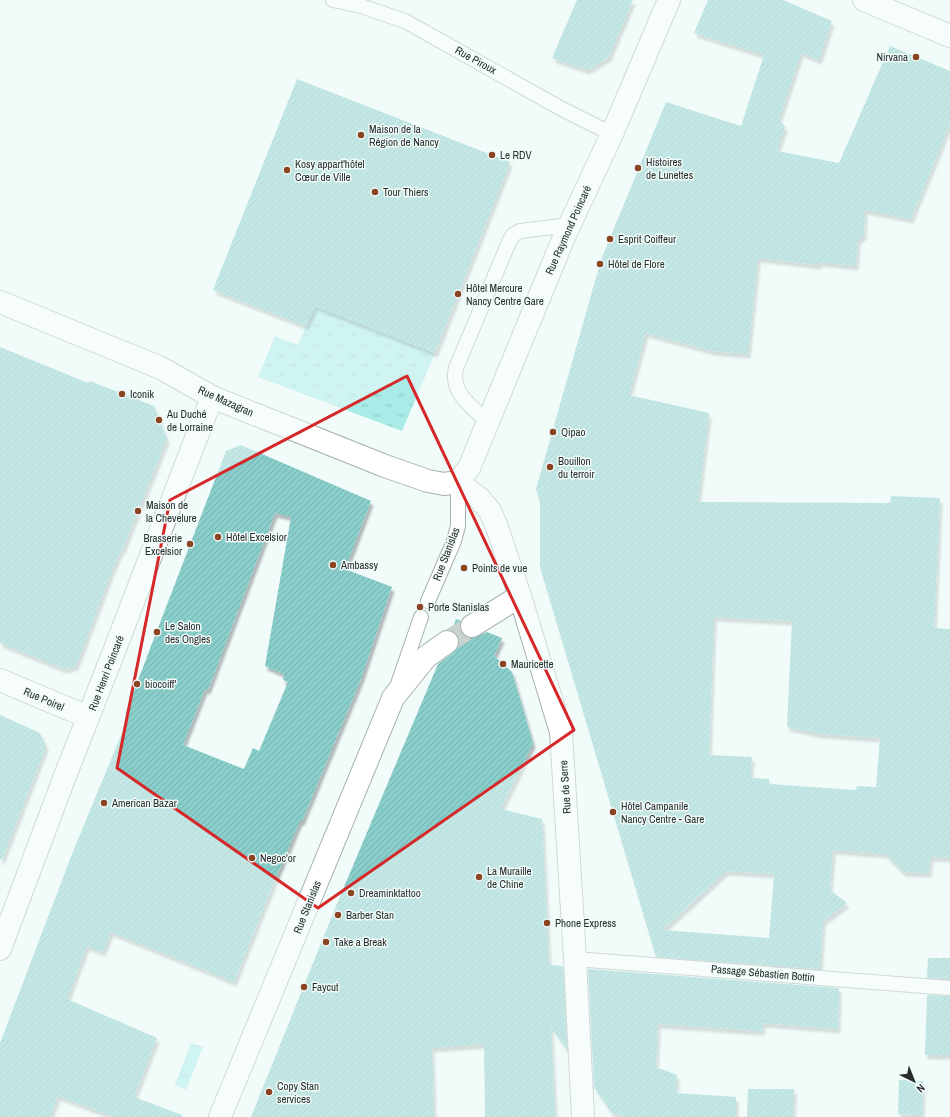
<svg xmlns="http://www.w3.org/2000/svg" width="950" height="1117" font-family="'Archivo Narrow',sans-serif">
	<defs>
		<pattern id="grass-tufts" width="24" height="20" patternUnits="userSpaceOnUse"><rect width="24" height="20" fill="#a8ebe7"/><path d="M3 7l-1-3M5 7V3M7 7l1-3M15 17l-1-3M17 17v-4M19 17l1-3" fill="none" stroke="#91cac6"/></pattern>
		<pattern id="building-hatch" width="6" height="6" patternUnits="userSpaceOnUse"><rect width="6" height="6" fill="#89ceca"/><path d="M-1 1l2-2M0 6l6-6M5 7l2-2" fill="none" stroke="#76b1ae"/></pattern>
		<filter id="shadow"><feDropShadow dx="2.5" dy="4.5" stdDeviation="1" flood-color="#0004"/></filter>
	</defs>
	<rect width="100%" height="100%" fill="#f0fbfa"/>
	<!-- grass -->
	<g fill="url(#grass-tufts)">
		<path d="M315 306 435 353 402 431 258 377 275 336 298 345Z"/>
		<path d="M191 1043 203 1047 186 1090 175 1085Z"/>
	</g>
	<!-- building -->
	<g fill="url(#building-hatch)" fill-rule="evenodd" filter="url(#shadow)">
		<path d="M577 0H633L609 57 587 70 552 58Z"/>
		<path d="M708 0H783L832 21 819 60 801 53 779 119 785 127 777 151 839 163 890 46 950 71V123L911 219 865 210 864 235 858 240 856 266 819 262V265L758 258 748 354 712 351 646 333 629 395 709 413 698 502 890 503 891 496 940 498 934 628 950 629V858L931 857 929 873 903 872 885 854 833 850 830 890 847 903 823 921 820 969 656 957 540 567V502L536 489 601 260 666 102 741 126 764 55 694 33ZM714 617 792 621 787 727 821 734 880 738 876 787 857 786 856 790 769 784V779L750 778 752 757 709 755ZM726 871 774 874 769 938 662 930Z"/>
		<path d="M297 79 510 162 435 353 315 306 306 326 213 290Z"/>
		<path d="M0 347 88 383 90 381 154 406 167 439 122 551 121 550 110 576 76 666 64 669 0 643Z"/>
		<path d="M241 445 371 501 345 569 392 587 361 679 302 821H300L274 882 234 982 111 932 103 952 87 946 67 999 157 1038 134 1097 182 1115V1117H114L58 1096 50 1117H0V1043L72 854 129 716 125 714 226 451ZM275 513 291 517 265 666 284 674 283 680 288 682 259 751 253 748 244 769 183 745 205 689 208 690Z"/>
		<path d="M456 619 461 621 460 627 461 632 466 637 473 638 487 632 502 638 494 656 512 672 533 743 501 809 542 819 549 965 563 966 567 1050 551 1027 555 1117H485L484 1044 432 1048 434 1117H251L336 906 438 664 454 652 458 647 459 641 457 635 452 630Z"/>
		<path d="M0 715 40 733 46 746 2 860 0 859Z"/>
		<path d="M928 958H950V979L927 978Z"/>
		<path d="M588 969 839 988 838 1029 763 1023 762 1031 658 1024 656 1067 677 1075 676 1093 736 1097V1117H624L611 1112 594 1087Z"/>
		<path d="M927 995 950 996V1055H925Z"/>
		<path d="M899 1080 923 1081 922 1115 898 1114Z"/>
		<path d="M748 1089H794L793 1117H747Z"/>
	</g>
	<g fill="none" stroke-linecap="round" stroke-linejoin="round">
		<!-- tertiary-tunnel -->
		<path stroke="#c8d2d1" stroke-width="22" stroke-dasharray="22 11" stroke-linecap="butt" d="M447 642 472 626"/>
		<defs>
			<g id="service">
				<path d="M333 0 361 6 405 21 562 109 612 134"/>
				<path d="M488 422C472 407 450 393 456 368L509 242 513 235 520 231 569 225"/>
				<path d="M428 601 454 541 458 526V482"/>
				<path d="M398 684 421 617"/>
				<path d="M575 959 950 988"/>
			</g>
			<g id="minor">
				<path d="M864 0 950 36"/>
				<path d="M520 596 561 732 575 959 583 1117"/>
				<path d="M0 680 88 717"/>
			</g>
			<g id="tertiary">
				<path d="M458 482 479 498 490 511 497 527 520 596 472 626"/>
				<path d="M0 949 65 776 113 654 212 397"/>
				<path d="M220 1117 393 698 426 657 447 642"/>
			</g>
			<path id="secondary" d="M0 302 161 368 212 397 385 466 428 481 444 484 458 482 469 468 564 237 612 134 669 0"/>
		</defs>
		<!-- service casing -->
		<use href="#service" stroke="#a6b0af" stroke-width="16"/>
		<!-- minor casing -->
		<use href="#minor" stroke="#a6b0af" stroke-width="24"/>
		<!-- tertiary casing -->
		<use href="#tertiary" stroke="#a6b0af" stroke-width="24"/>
		<!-- secondary casing -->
		<use href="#secondary" stroke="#a6b0af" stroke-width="24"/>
		<!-- service -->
		<use href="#service" stroke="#fff" stroke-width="14"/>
		<!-- minor -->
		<use href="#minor" stroke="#fff" stroke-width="22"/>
		<!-- tertiary -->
		<use href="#tertiary" stroke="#fff" stroke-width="22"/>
		<!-- secondary -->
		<use href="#secondary" stroke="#fff" stroke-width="22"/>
	</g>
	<!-- marked area -->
	<path d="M0 0H950V1117H0ZM407 376 574 730 318 908 117 768 170 500Z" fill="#f0fbfa" fill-opacity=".55" fill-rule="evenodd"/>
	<path fill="none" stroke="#d62828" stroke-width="3" stroke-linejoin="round" d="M407 376 574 730 318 908 117 768 170 500Z"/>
	<!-- markers -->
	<g fill="#8b4421" stroke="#f0fbfa" stroke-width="1.5">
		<circle cx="916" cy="57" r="4"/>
		<circle cx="361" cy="135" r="4"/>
		<circle cx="492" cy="155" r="4"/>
		<circle cx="638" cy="168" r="4"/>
		<circle cx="287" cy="170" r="4"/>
		<circle cx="375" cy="192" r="4"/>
		<circle cx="610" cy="239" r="4"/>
		<circle cx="600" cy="264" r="4"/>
		<circle cx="458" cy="294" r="4"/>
		<circle cx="122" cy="394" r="4"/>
		<circle cx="159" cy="420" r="4"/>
		<circle cx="553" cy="432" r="4"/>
		<circle cx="550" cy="467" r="4"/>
		<circle cx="138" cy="511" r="4"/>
		<circle cx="218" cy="537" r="4"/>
		<circle cx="190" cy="544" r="4"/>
		<circle cx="333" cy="565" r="4"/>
		<circle cx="464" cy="568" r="4"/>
		<circle cx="420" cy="607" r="4"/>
		<circle cx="157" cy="632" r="4"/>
		<circle cx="503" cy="664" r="4"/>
		<circle cx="137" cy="684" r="4"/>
		<circle cx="104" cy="803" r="4"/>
		<circle cx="613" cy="812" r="4"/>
		<circle cx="252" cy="858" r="4"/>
		<circle cx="479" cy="877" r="4"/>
		<circle cx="351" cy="893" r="4"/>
		<circle cx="338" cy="915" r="4"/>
		<circle cx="547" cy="923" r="4"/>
		<circle cx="326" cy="942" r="4"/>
		<circle cx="304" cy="987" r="4"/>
		<circle cx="269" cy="1092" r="4"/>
	</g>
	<g text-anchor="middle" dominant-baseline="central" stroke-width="3" stroke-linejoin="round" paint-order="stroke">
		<!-- poi labels -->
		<g font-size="11" fill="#292d2c" stroke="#f0fbfa" text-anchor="start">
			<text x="908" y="57" text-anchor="end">Nirvana</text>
			<text x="369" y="129">Maison de la<tspan x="369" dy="13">Région de Nancy</tspan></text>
			<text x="500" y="155">Le RDV</text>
			<text x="646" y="162">Histoires<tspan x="646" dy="13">de Lunettes</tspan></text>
			<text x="295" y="164">Kosy appart'hôtel<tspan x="295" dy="13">Cœur de Ville</tspan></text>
			<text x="383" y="192">Tour Thiers</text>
			<text x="618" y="239">Esprit Coiffeur</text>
			<text x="608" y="264">Hôtel de Flore</text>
			<text x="466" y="288">Hôtel Mercure<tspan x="466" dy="13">Nancy Centre Gare</tspan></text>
			<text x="130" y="394">Iconik</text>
			<text x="167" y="414">Au Duché<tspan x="167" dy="13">de Lorraine</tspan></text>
			<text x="561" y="432">Qipao</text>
			<text x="558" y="461">Bouillon<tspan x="558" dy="13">du terroir</tspan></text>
			<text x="146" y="505">Maison de<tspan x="146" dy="13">la Chevelure</tspan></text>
			<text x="226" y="537">Hôtel Excelsior</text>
			<text x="182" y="538" text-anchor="end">Brasserie<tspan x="182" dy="13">Excelsior</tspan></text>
			<text x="341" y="565">Ambassy</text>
			<text x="472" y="568">Points de vue</text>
			<text x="428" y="607">Porte Stanislas</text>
			<text x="165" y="626">Le Salon<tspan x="165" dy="13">des Ongles</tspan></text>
			<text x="511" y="664">Mauricette</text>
			<text x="145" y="684">biocoiff'</text>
			<text x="112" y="803">American Bazar</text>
			<text x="621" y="806">Hôtel Campanile<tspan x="621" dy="13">Nancy Centre - Gare</tspan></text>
			<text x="260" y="858">Negoc'or</text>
			<text x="487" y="871">La Muraille<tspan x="487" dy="13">de Chine</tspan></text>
			<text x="359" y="893">Dreaminktattoo</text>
			<text x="346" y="915">Barber Stan</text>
			<text x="555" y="923">Phone Express</text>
			<text x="334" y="942">Take a Break</text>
			<text x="312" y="987">Faycut</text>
			<text x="277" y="1086">Copy Stan<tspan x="277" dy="13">services</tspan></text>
		</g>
		<!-- street labels -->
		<g font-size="11" fill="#292d2c" stroke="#f0fbfa">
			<text transform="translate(476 60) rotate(29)">Rue Piroux</text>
			<text transform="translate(568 230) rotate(-66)">Rue Raymond Poincaré</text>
			<text transform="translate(226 401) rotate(24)">Rue Mazagran</text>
			<text transform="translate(446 554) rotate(-69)">Rue Stanislas</text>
			<text transform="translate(106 673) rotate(-69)">Rue Henri Poincaré</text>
			<text transform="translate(44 699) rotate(23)">Rue Poirel</text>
			<text transform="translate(565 787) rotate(-94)">Rue de Serre</text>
			<text transform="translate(307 907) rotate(-68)">Rue Stanislas</text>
			<text transform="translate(763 973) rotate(5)">Passage Sébastien Bottin</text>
		</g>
	</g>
	<!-- north arrow -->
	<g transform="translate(914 1081) rotate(137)" stroke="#f0fbfa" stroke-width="3" paint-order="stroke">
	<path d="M0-3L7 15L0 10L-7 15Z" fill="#292d2c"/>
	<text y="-6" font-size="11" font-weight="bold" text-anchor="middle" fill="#292d2c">N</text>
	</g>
</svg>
